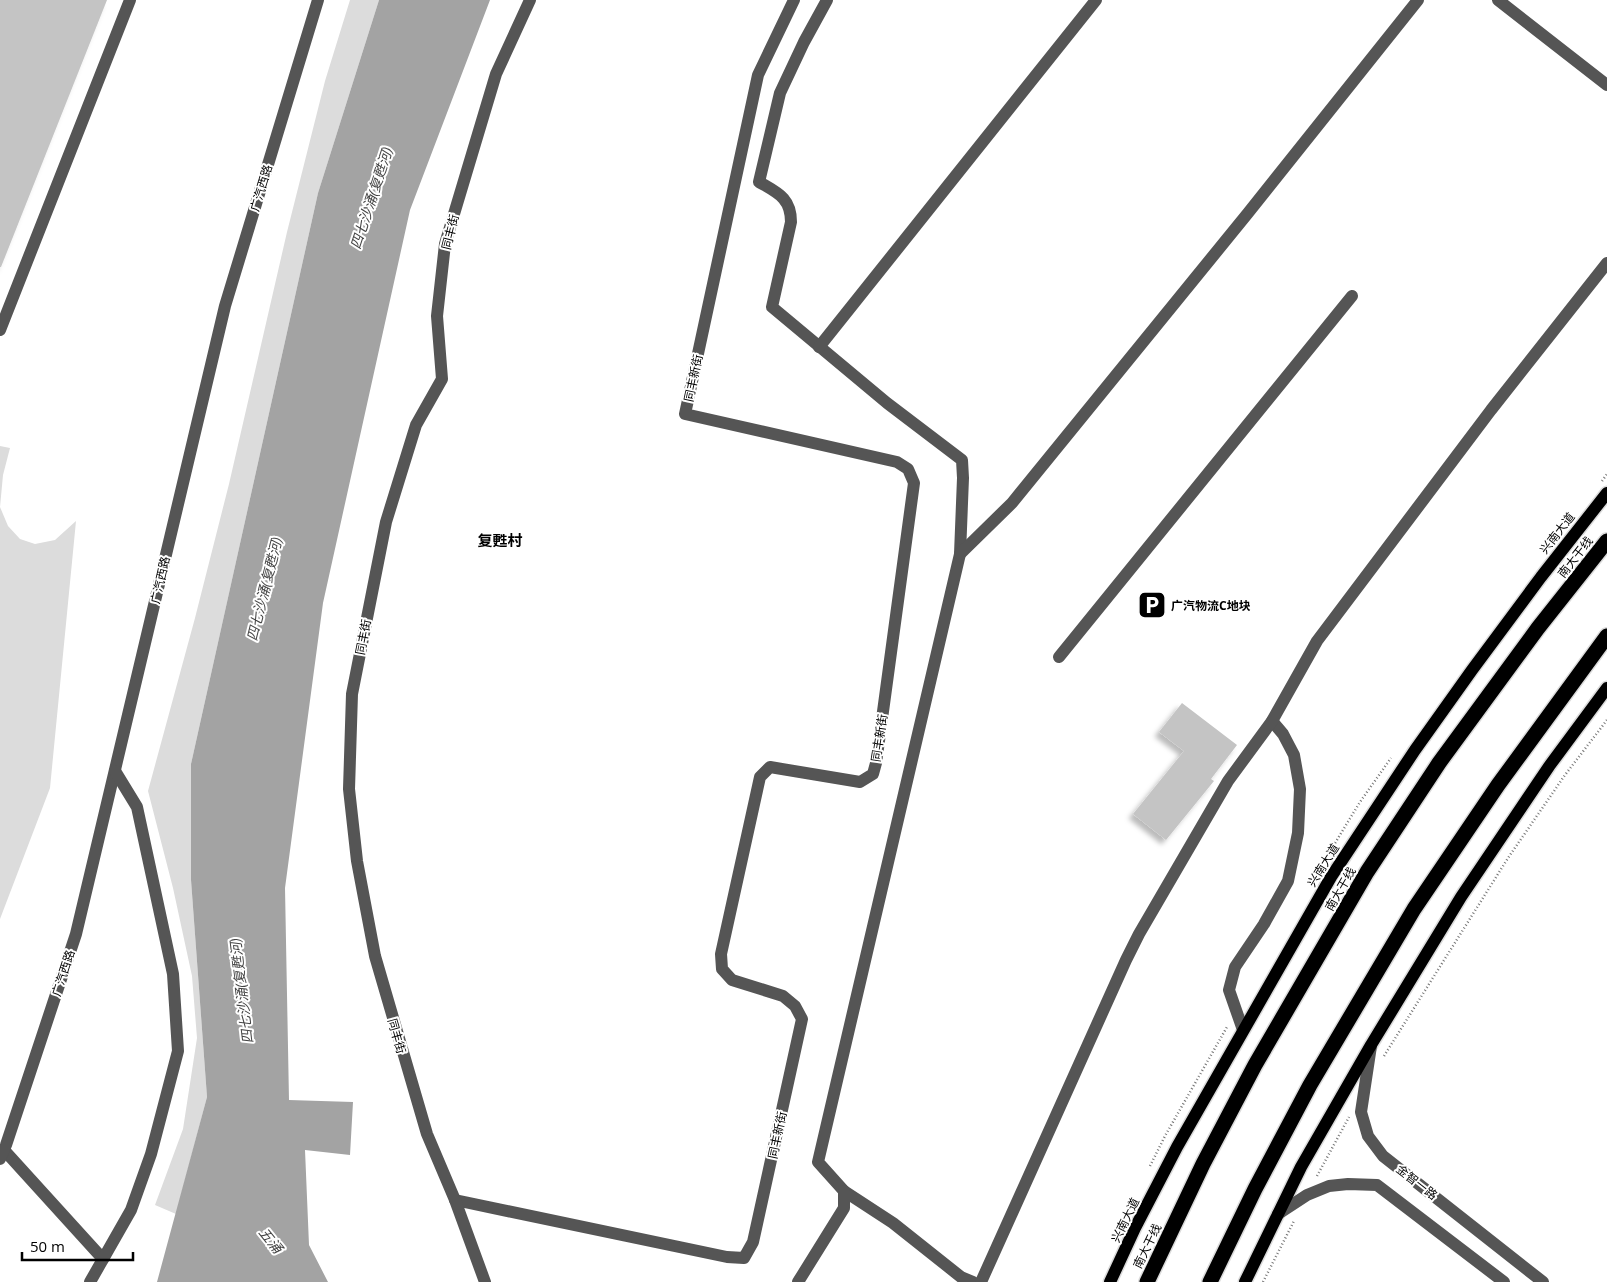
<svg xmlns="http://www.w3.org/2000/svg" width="1607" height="1282" font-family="'Open Sans','Noto Sans SC',sans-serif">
	<defs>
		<filter id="shadow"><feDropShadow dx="-4.5" dy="4.5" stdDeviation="2.5" flood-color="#0004"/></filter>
	</defs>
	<rect width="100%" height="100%" fill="#fff"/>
	<!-- green -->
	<g fill="#dcdcdc">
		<path d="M350 0H379L318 193 191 764V880L207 1097 176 1214 155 1205 183 1129 197 1038 192 976 173 888 148 791 195 618 229 484 287 232 325 81Z"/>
		<path d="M0 446 10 448 3 475 0 507 8 526 20 539 35 544 55 540 76 521 50 788 0 919Z"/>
	</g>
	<!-- water -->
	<path fill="#a3a3a3" d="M379 0H490L410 210 323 603 285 888 289 1100 353 1102 350 1155 305 1150 309 1245 328 1282H157L207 1097 191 880V764L318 193Z"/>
	<!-- building -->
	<g fill="#c4c4c4" filter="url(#shadow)">
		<path d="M0 0H107L1 267H0Z"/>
		<path d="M1182 703 1237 745 1211 779 1214 781 1166 840 1133 814 1184 751 1159 732Z"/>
	</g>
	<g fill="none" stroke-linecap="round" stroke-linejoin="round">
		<defs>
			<g id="major">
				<path d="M1110 1282 1135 1228 1177 1147 1331 877 1415 750 1472 670 1541 577 1607 493"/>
				<path d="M1245 1282 1301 1167 1371 1045 1461 897 1550 765 1607 688"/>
			</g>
			<g id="highway">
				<path d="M1147 1282 1203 1164 1255 1065 1367 872 1439 763 1538 628 1607 541"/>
				<path d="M1210 1282 1255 1189 1310 1085 1414 909 1498 785 1607 636"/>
			</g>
		</defs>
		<!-- major casing -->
		<use href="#major" stroke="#dbdbdb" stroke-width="15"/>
		<!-- highway casing -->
		<use href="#highway" stroke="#dbdbdb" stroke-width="18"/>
		<!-- path -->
		<g stroke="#777" stroke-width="2.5" stroke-dasharray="1 2.5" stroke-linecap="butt">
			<path d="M1602 481 1607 474"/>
			<path d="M1326 858 1360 802 1391 758"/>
			<path d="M1384 1056 1508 858 1565 775 1607 720"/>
			<path d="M1150 1166 1165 1136 1227 1027"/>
			<path d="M1317 1176 1349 1117"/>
			<path d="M1263 1282 1294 1221"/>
		</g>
		<!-- minor -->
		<g stroke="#555" stroke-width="12">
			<path d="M827 0 804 42 780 93 759 182C778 193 791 198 791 222L772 307 887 403 962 460 963 478 960 554 818 1162 844 1191 893 1223 961 1277 973 1282"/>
			<path d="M1498 0 1607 85"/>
			<path d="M0 330 130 0"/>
			<path d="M819 347 1096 0"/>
			<path d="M960 554 1012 503 1248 213 1418 0"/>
			<path d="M1059 657 1352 296"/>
			<path d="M1243 1030 1229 990 1235 967 1264 924 1288 881 1298 833 1300 789 1294 755 1283 734 1272 721"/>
			<path d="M1371 1046 1361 1112 1368 1136 1383 1156 1543 1282"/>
			<path d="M4 1150 103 1259"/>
			<path d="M0 1159 6 1145 76 934 225 306 318 0"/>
			<path d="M455 1200 727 1257 744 1258 753 1242 802 1019 795 1006 783 996 732 980 722 969 721 954 760 777 770 767 860 782 873 774 876 763 914 483 908 469 897 462 685 414 758 75 794 0"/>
			<path d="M1278 1214 1307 1195 1329 1186 1348 1184 1377 1185 1504 1282"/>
			<path d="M90 1282 131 1210 151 1154 178 1051 173 974 137 807 115 771"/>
			<path d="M485 1282 455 1200 427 1134 375 956 357 861 349 789 352 694 386 522 416 425 442 379 437 316 445 244 496 74 530 0"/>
			<path d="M798 1282 844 1208V1191"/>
			<path d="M981 1282 1126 960 1139 934 1228 781 1272 721 1317 641 1491 410 1607 263"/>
		</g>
		<!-- major -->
		<use href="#major" stroke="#000" stroke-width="12"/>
		<!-- highway -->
		<use href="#highway" stroke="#000" stroke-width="15"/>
	</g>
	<!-- icons -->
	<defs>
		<symbol id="parking-square" viewBox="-11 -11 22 22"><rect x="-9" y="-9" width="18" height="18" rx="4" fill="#000" stroke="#fff"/><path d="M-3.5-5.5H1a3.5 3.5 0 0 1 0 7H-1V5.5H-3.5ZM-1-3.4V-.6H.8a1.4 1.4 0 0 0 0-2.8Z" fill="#fff"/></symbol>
	</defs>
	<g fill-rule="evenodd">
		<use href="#parking-square" x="1136" y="589" width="32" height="32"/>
	</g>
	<g text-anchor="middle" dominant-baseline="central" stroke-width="4" stroke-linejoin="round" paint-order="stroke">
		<!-- street labels -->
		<g font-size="12" fill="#000" stroke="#fff">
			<text transform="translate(261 188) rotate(-73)">广汽西路</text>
			<text transform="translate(450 232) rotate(-76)">同丰街</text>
			<text transform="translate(693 378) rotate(-78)">同丰新街</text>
			<text transform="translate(1557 533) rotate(-52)">兴南大道</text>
			<text transform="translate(1575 557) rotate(-52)">南大干线</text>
			<text transform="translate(160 580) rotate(-77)">广汽西路</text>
			<text transform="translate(363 637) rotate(-79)">同丰街</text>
			<text transform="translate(879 738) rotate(-81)">同丰新街</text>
			<text transform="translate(1323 865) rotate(-58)">兴南大道</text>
			<text transform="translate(1340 889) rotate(-60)">南大干线</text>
			<text transform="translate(63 973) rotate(-72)">广汽西路</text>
			<text transform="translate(397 1036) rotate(74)">同丰街</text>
			<text transform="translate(777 1135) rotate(-78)">同丰新街</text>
			<text transform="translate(1417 1182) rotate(38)">金智一路</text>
			<text transform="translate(1125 1220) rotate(-64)">兴南大道</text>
			<text transform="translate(1147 1246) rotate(-64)">南大干线</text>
		</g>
		<!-- poi labels -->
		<g font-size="12" font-weight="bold" fill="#000" stroke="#fff" text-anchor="start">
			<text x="1171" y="605">广汽物流C地块</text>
		</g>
		<!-- water labels -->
		<g font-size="14" font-style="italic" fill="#444" stroke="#fff">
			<text transform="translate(371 198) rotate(-72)">四七沙涌(复甦河)</text>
			<text transform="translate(264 589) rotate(-76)">四七沙涌(复甦河)</text>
			<text transform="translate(241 991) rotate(-97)">四七沙涌(复甦河)</text>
			<text transform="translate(271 1240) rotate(51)">五涌</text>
		</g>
		<!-- quarter labels -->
		<g font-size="15" font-weight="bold" fill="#000" stroke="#fff">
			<text x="500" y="540">复甦村</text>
		</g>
	</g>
	<!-- scale -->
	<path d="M22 1252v8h111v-8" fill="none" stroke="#000000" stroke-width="2.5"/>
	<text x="30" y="1252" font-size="15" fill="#000000" stroke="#ffffff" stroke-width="4" paint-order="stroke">50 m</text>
</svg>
